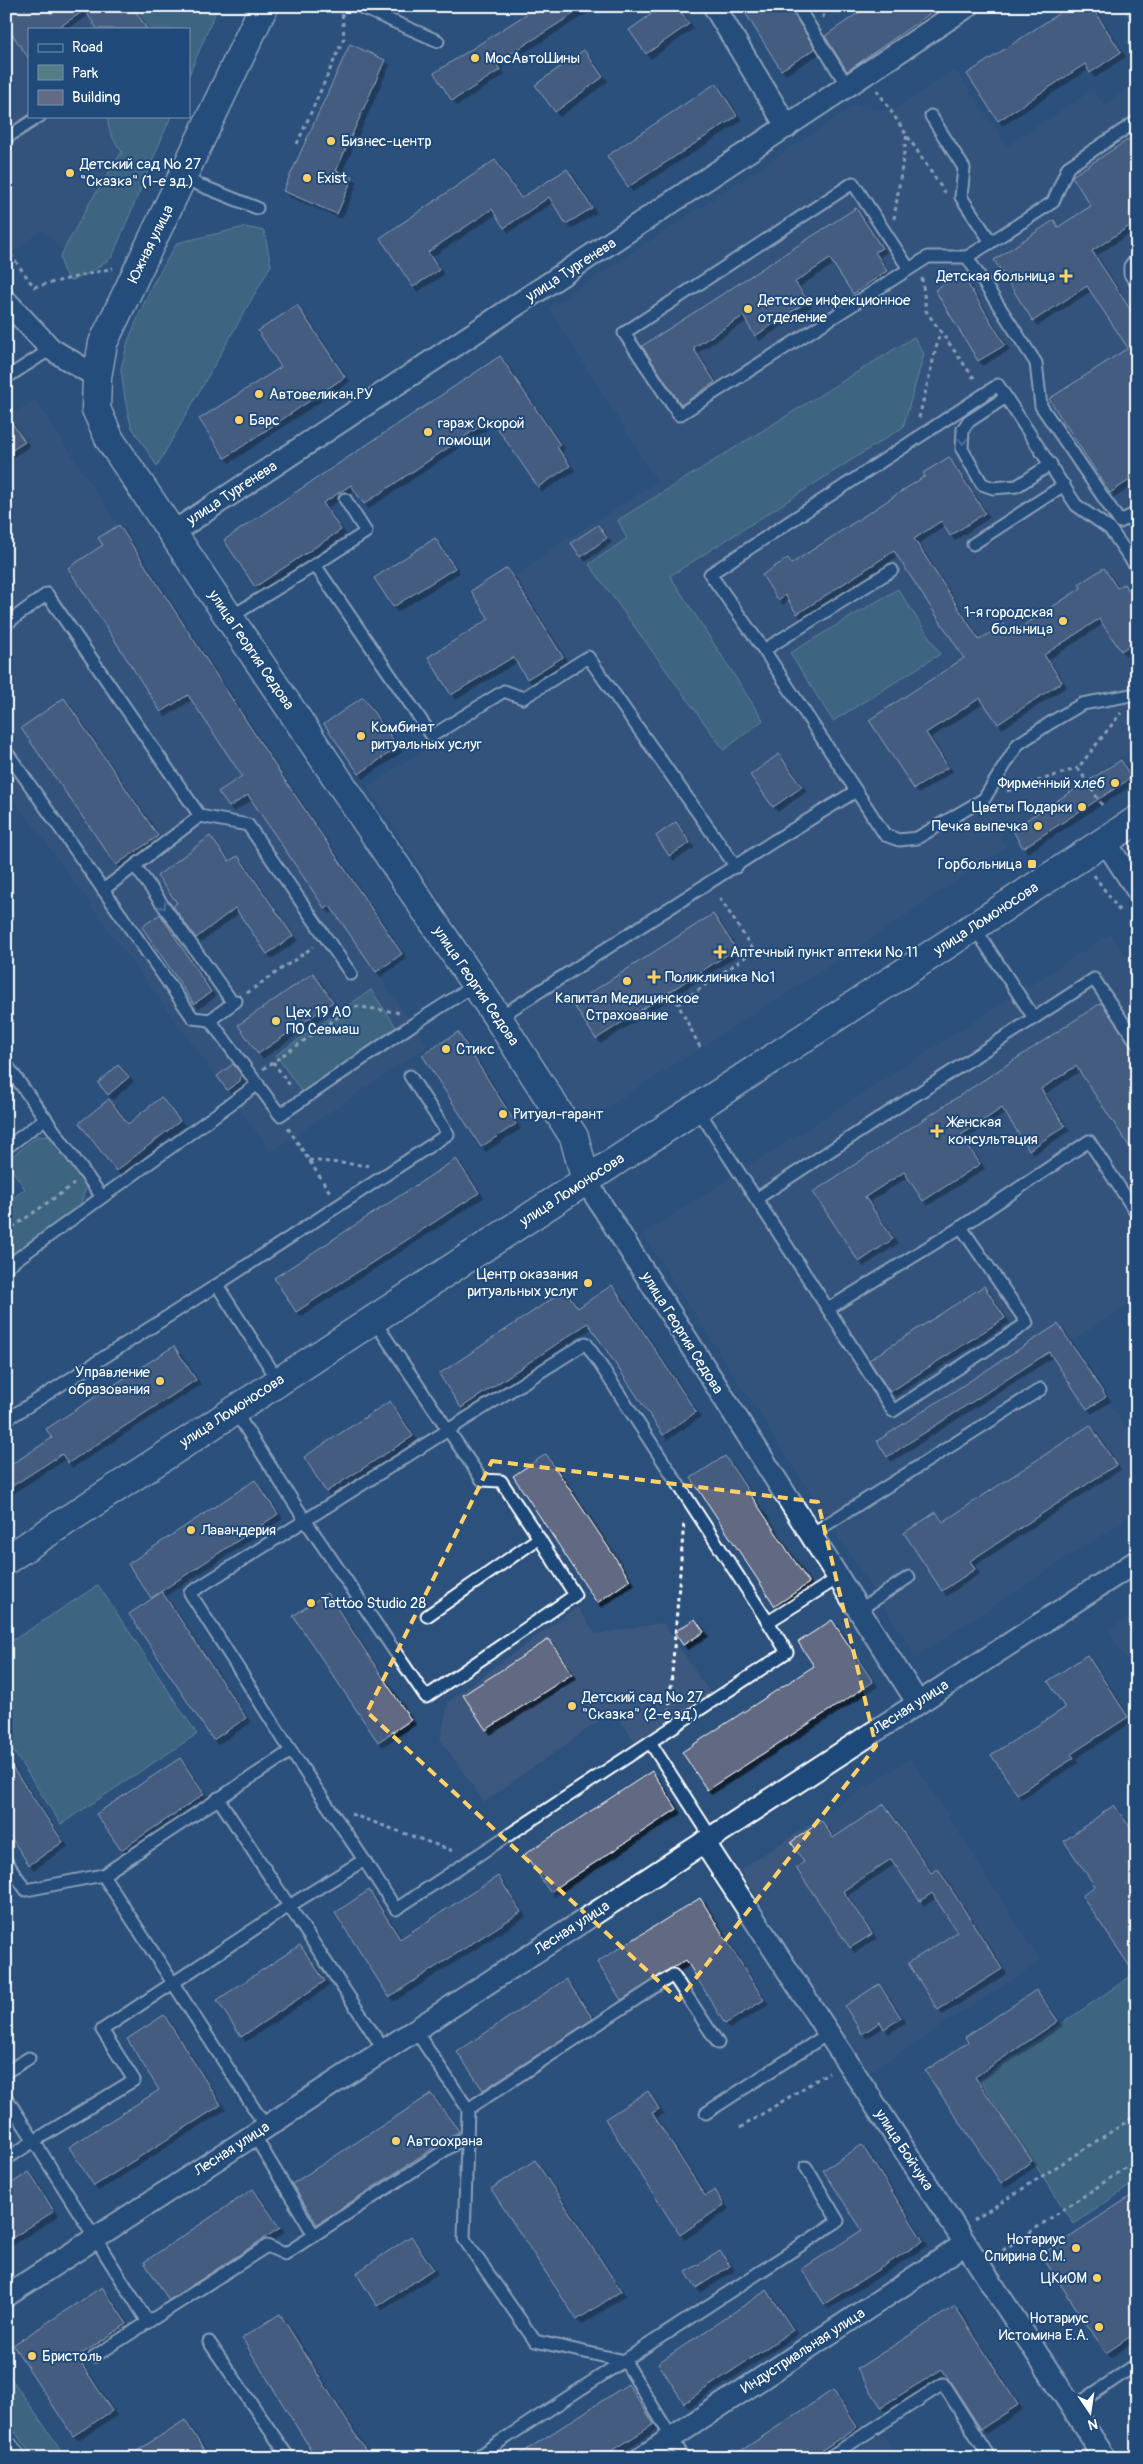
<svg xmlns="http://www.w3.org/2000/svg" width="1143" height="2464" viewBox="0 0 1143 2464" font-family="Pangolin,sans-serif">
<defs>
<filter id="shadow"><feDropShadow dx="4.5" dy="4.5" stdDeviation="0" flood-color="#0009"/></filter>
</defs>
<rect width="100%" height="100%" fill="#2c517c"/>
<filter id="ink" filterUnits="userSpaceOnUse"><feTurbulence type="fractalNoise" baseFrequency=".02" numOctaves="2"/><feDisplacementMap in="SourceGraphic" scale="10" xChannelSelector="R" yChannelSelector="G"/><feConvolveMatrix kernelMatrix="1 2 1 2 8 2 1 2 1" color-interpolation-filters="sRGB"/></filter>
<g filter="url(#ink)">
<!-- built -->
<g fill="#3c597e">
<polygon points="6,6 207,6 189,29 29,29 29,116 158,116 77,263 42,230 13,251 6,241"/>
<polygon points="955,70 1007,146 1093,90 1103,105 1137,83 1137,747 999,836 1006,847 854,950 585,1121 367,787 567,658 515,576 558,545 658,482 549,308 854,106 892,111"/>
<polygon points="35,400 402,954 376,972 427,1046 271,1152 6,788 6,418"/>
<polygon points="1111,934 1137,974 1137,1298 1070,1342 1137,1447 1137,1512 916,1656 643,1234"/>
<polygon points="577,1607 596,1634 663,1623 712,1696 638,1746 613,1711 484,1802 440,1739 449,1701"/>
<polygon points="1137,1612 1137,1676 1108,1631"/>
<polygon points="911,1758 1040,1961 869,2073 740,1870"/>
<polygon points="883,2434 899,2458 848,2458"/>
</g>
<!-- green -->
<g fill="#527d85" stroke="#a8bec2">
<polygon points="132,6 218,6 189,75 189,29 147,29"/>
<polygon points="1122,6 1137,6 1137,28"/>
<path d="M108,116H171L112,257L90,273L70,281L63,270L60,257L89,204L122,152C114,140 107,131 108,116Z"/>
<polygon points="245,227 264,231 271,265 157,466 131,426 125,399 121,369 128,341 151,287 177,243"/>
<polygon points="914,337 924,354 903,427 670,576 763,720 724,750 589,564 627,539 618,520"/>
<polygon points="898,589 940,654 833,721 790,653"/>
<polygon points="371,990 396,1027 302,1092 276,1055"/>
<polygon points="38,1136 55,1137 81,1174 86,1188 79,1208 6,1260 6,1203 25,1189 6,1161"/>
<polygon points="98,1585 197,1734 61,1824 6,1740 6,1645"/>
<polygon points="1137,1972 1137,2181 1074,2224 980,2080"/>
<polygon points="6,2371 61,2450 50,2458 33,2458 6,2419"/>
</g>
<!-- building -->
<g fill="#626b83" stroke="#fff" filter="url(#shadow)">
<polygon points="6,6 46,6 51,14 63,6 132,6 147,29 97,29 85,10 59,27 60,29 29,29 29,59 6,25"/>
<polygon points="539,6 586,6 496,63 500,70 452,101 434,73"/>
<polygon points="663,6 677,6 689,24 646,54 629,30"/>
<polygon points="741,6 789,6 815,49 781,70"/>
<polygon points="868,6 941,6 847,71 825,36"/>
<polygon points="1070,6 1091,6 1121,52 1090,73 1085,64 998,121 967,74"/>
<polygon points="350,44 385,60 336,171 353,177 337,214 283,191"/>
<polygon points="584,50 603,77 555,112 535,85"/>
<polygon points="716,83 737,116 628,187 607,156"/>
<polygon points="1137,134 1137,221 1092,251 1137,320 1137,475 1110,493 1049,399 1128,348 1087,286 1033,321 994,260 1054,220 1058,227 1091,206 1072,176"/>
<polygon points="495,160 521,198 567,169 592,208 566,224 549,197 504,228 492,209 428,252 439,270 413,287 380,238"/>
<polygon points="856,208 882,248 875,252 887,271 853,294 830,259 795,282 808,301 755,336 743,316 693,348 715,382 681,405 642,346"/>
<polygon points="961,273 1005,345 978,361 935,290"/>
<polygon points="297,305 345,377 225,458 199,419 281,367 258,331"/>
<polygon points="500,356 560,445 557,447 570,466 538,487 491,419 364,504 351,485 323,503 341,530 255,587 224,540"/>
<polygon points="6,414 25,442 6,454"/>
<polygon points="949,457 985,513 950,536 941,521 914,539 979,640 1004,624 1011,634 1081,588 1079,584 1104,568 1117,588 1124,584 1137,603 1137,641 1121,651 1099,619 1044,655 1062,682 998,724 980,698 926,733 948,767 914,789 869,720 964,658 894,551 797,614 785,595 778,600 762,575 788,558 791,564 925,476 923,473"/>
<polygon points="119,525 280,773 402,954 376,972 330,906 325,909 248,795 229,807 218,792 242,776 188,695 161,712 68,568 103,545 98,538"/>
<polygon points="598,525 607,538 581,557 571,543"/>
<polygon points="435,538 455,568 393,607 374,578"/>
<polygon points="507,568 563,657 527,679 513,657 451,695 428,657 489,619 471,591"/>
<polygon points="363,697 398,747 359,774 324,724"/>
<polygon points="64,698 158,836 116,865 21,728"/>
<polygon points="779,754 802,787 773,807 750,775"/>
<polygon points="1121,760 1131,778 1023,848 1012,829"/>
<polygon points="676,822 690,843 669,856 656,836"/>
<polygon points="210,836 229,861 238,856 293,936 267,954 235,908 196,938 173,906 177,903 157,876"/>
<polygon points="160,914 211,992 194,1004 142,927"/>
<polygon points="713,914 736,949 596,1039 573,1004"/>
<polygon points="313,973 333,1002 258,1054 238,1025"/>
<polygon points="1101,1003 1137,1053 1137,1158 1076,1066 1041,1089 1065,1126 1029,1150 1002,1108 961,1135 980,1164 923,1201 904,1172 865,1197 893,1239 859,1262 813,1192"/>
<polygon points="458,1032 516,1124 481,1147 422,1055"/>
<polygon points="233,1064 241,1074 240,1081 227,1090 217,1076"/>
<polygon points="118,1065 129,1077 108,1095 98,1083"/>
<polygon points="161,1097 180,1121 116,1171 79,1123 109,1099 128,1124"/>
<polygon points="456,1159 479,1193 296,1312 274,1278"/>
<polygon points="612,1285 696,1412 663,1435 588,1323 461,1408 439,1374 565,1290 578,1308"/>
<polygon points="984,1286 1005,1318 890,1392 869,1360"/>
<polygon points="1058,1324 1106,1397 1087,1409 1049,1352 887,1457 877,1441"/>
<polygon points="174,1346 196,1380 68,1463 62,1454 6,1490 6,1468 52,1438 46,1429"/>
<polygon points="390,1401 413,1436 326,1492 304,1457"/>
<polygon points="1090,1425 1116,1465 970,1561 975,1569 942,1591 904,1533 936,1512 943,1522"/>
<polygon points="546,1454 630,1580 597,1603 513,1476"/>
<polygon points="725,1456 809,1583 775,1606 691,1478"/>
<polygon points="255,1480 278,1514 151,1598 128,1564"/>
<polygon points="162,1592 246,1718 213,1740 129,1614"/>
<polygon points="327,1593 411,1720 378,1742 293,1616"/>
<polygon points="695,1619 704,1632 683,1645 674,1632"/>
<polygon points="832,1620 873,1682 707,1790 682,1752 814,1666 798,1642"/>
<polygon points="549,1639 572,1674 486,1730 463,1695"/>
<polygon points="1087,1655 1128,1717 1071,1754 1074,1758 1017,1794 991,1755 1065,1708 1048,1681"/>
<polygon points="6,1758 63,1842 29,1865 6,1830"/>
<polygon points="180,1758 204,1794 121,1850 96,1814"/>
<polygon points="652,1771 677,1809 550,1892 525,1854"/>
<polygon points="884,1804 931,1873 938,1869 1002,1969 938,2010 908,1963 957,1932 932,1893 920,1901 891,1859 843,1891 872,1934 850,1948 796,1868 804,1862 791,1842 822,1821 833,1838"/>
<polygon points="1114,1805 1137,1837 1137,1977 1082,1896 1095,1886 1064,1841"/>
<polygon points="498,1876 521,1912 389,1997 335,1913 369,1890 400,1939"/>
<polygon points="700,1898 764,2000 725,2024 686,1960 621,2000 597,1962"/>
<polygon points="300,1945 325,1981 241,2037 217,2000"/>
<polygon points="566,1979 593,2019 483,2090 457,2052"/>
<polygon points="879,1984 901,2018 884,2029 880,2022 862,2034 845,2006"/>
<polygon points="1036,1990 1058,2021 975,2077 1032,2161 1001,2183 925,2071 968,2042 965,2037"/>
<polygon points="164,2015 221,2105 94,2186 69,2147 159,2090 127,2039"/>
<polygon points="648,2091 659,2109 652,2113 705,2196 715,2190 724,2205 680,2235 605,2119"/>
<polygon points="431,2094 459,2131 317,2224 292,2184"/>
<polygon points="862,2145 923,2241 824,2304 802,2269 862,2230 823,2170"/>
<polygon points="535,2160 621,2291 577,2320 491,2189"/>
<polygon points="29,2172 54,2211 6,2242 6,2187"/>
<polygon points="253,2189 280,2228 169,2300 144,2262"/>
<polygon points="1137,2192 1137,2332 1106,2353 1041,2255"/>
<polygon points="411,2236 433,2269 377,2306 356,2273"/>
<polygon points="720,2251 730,2266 696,2288 686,2272"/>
<polygon points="102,2287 127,2324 77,2357 112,2411 73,2436 13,2345"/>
<polygon points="767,2290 793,2330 684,2403 658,2363"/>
<polygon points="955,2306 1018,2405 981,2429 942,2369 881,2407 857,2369"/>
<polygon points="280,2314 370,2458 316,2458 242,2338"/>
<polygon points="628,2384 654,2424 601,2458 514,2458"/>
<polygon points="833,2390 857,2427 810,2458 730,2458"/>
<polygon points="185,2420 209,2458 126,2458"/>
</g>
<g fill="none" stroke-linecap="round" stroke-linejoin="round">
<!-- lane casing -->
<g stroke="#fff" stroke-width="15">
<g id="lane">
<polyline points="358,6 438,41"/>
<polyline points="797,6 848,87"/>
<polyline points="931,116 964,168 961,197 991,242"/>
<polyline points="6,138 40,116"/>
<polyline points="182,178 257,208"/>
<polyline points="967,257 1036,363 1041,406 1120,522 1137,512"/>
<polyline points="1137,258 1130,266 1130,274 1137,284"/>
<polyline points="909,269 853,183 624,333 679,415 928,257 967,257 991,242 1053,202 1068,167 1137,121"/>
<polyline points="6,378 51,349"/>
<polyline points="1006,397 968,422 963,429 962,449 982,484 993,488 1017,486 1051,464"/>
<polyline points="973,544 1064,485"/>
<polyline points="315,565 366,532 345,499"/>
<polyline points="1137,568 1110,529 1076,505 998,385 710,574 764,650 885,835 899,840 917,838 984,799 1018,744 1050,723 1082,704 1137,694"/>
<polyline points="229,618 315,565 432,736 504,691 523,698 588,657 736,867"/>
<polyline points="6,624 47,594 200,816 248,825 351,974"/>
<polyline points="764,650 892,570"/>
<polyline points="6,751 193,1018 210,1020 280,1115 412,1025 475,985"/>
<polyline points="135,866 233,1003"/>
<polyline points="103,890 200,816"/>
<polyline points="974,927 1034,1018 1094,979 1137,1043"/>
<polyline points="498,1018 774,841 856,791"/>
<polyline points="210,1020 236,1001"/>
<polyline points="6,1064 102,1197"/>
<polyline points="697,1108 828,1309 961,1227 1089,1141 1137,1214"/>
<polyline points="6,1148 46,1118"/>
<polyline points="756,1199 1034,1018"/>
<polyline points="6,1267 258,1084"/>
<polyline points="217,1285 448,1134 410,1076"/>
<polyline points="828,1309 893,1411 1027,1323 961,1227"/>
<polyline points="373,1319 482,1480 501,1481 539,1538 427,1616"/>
<polyline points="1137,1385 1137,1388"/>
<polyline points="234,1410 305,1520 426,1697 575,1595 539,1538"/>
<polyline points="6,1420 217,1285 278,1380"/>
<polyline points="810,1535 1041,1389"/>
<polyline points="859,1610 909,1577"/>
<polyline points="650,1742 711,1837"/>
<polyline points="291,1751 364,1860"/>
<polyline points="218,1798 384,2050"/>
<polyline points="6,1861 26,1890 103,1875 291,1751 190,1593 586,1343 768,1622 838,1578"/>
<polyline points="415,2030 468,2109"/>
<polyline points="6,2072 29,2058"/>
<polyline points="6,2097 34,2141 134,2080 102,2030 173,1983 103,1875"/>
<polyline points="706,2113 829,2033"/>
<polyline points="266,2127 173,1983 289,1906 364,1860 396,1909 787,1652 768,1622"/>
<polyline points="254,2135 314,2235"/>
<polyline points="6,2159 34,2141 148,2322"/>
<polyline points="209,2342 289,2458"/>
<polyline points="95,2356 267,2246 285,2254 467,2136"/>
<polyline points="1072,2408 1137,2364"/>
<polyline points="475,2458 838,2221 806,2167"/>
<polyline points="684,2458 625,2361 535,2341 464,2239 468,2109 673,1975 718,2043"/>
<polyline points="828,2458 943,2384 990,2458"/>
</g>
</g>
<!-- street casing -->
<g stroke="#fff" stroke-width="25">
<g id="street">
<polyline points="714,6 787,127"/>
<polyline points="6,301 51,349 97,377"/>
<polyline points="172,533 968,6"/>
<polyline points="1105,841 1137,890"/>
<polyline points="586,1181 918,1703"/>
<polyline points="704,1842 1105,2458"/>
<polyline points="6,2296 1137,1561"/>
<polyline points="641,2458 965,2244"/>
</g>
</g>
<!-- secondary casing -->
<g stroke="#fff" stroke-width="31">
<g id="secondary">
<polyline points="264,6 103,343 97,377 96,409 110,440 498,1018 574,1137 586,1181"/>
<polyline points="6,1560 1137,820"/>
<polyline points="6,2451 11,2458"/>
</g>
</g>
<!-- path -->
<g stroke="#fff" stroke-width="3" stroke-dasharray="4 4" stroke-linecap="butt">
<polyline points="823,18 825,6"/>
<polyline points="877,90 945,193"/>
<polyline points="297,144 344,38 342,10"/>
<polyline points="894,219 907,133"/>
<polyline points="6,248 34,287 113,268"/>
<polyline points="922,278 926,311 976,381"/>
<polyline points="919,418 940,332"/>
<polyline points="1007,791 1078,768"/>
<polyline points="1102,805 1078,768 1121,713"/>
<polyline points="1094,875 1121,913"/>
<polyline points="247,993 313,947"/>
<polyline points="700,1047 678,1004 754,951 718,895"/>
<polyline points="273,1062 292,1088"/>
<polyline points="263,1069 354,1006 402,1013"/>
<polyline points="288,1128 331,1194"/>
<polyline points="309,1160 372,1166"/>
<polyline points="6,1232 74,1184"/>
<polyline points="669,1712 684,1521"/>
<polyline points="351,1814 456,1852"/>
<polyline points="740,2128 829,2072"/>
<polyline points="974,2220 1137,2115"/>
<polyline points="996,2255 1137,2160"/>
</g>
<!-- lane -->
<use href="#lane" stroke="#1f4a7a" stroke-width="11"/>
<!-- street -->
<use href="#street" stroke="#1f4a7a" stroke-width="21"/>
<!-- secondary -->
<use href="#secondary" stroke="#1f4a7a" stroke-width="28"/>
</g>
<!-- one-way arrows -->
<defs><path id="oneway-chevron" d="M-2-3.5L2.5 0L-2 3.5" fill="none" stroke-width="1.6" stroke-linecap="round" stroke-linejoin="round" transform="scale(1.25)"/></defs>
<g stroke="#7992af">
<use href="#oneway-chevron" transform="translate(963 441) rotate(90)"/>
<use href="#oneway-chevron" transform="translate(163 906) rotate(54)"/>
</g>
</g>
<!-- marked area -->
<path d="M0 0H1143V2464H0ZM492,1461L818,1502L876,1746L679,2000L367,1712Z" fill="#2c517c" fill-opacity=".55" fill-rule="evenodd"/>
<path fill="none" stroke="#ffd166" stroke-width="4" stroke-dasharray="10 6" stroke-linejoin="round" d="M492,1461L818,1502L876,1746L679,2000L367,1712Z"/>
<!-- markers -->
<g fill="#ffd166" stroke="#1f4a7a" stroke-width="2">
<circle cx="475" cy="58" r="5"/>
<circle cx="331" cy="141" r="5"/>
<circle cx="70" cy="173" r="5"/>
<circle cx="307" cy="178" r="5"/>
<path d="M1063.5 268.5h5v5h5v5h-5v5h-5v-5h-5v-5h5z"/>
<circle cx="748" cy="309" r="5"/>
<circle cx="259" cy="394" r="5"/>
<circle cx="239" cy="420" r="5"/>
<circle cx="428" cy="432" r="5"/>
<circle cx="1063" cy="621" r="5"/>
<circle cx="361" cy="736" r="5"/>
<circle cx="1115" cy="783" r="5"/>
<circle cx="1082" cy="807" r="5"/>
<circle cx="1038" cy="826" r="5"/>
<rect x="1027" y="859" width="10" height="10" rx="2.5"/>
<path d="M717.5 944.5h5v5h5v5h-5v5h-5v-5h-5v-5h5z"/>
<path d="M651.5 969.5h5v5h5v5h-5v5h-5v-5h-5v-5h5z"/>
<circle cx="627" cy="981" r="5"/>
<circle cx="276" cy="1021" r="5"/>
<circle cx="446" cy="1049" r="5"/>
<circle cx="503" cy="1114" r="5"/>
<path d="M934.5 1123.5h5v5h5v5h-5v5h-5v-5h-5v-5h5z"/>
<circle cx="588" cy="1283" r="5"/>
<circle cx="160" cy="1381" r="5"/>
<circle cx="191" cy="1530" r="5"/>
<circle cx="311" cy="1603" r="5"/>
<circle cx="572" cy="1706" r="5"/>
<circle cx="396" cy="2141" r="5"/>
<circle cx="1076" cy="2248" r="5"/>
<circle cx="1097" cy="2278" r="5"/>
<circle cx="1099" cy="2327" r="5"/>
<circle cx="32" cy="2356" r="5"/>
</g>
<g text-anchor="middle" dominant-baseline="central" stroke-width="4" stroke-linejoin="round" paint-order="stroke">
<!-- poi labels -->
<g font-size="15" fill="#fff" stroke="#1f4a7a" text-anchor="start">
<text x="485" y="58">МосАвтоШины</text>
<text x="341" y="141">Бизнес-центр</text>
<text x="80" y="164">Детский сад № 27<tspan x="80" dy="17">"Сказка" (1-е зд.)</tspan></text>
<text x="317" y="178">Exist</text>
<text x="1055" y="276" text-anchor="end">Детская больница</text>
<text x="758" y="300">Детское инфекционное<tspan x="758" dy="17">отделение</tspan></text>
<text x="269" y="394">Автовеликан.РУ</text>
<text x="249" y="420">Барс</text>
<text x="438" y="423">гараж Скорой<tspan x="438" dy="17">помощи</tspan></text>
<text x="1053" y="612" text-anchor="end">1-я городская<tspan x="1053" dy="17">больница</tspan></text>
<text x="371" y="727">Комбинат<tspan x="371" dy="17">ритуальных услуг</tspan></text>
<text x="1105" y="783" text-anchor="end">Фирменный хлеб</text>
<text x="1072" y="807" text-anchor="end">Цветы Подарки</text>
<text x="1028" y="826" text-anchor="end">Печка выпечка</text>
<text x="1022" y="864" text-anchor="end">Горбольница</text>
<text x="730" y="952">Аптечный пункт аптеки № 11</text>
<text x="665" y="977">Поликлиника №1</text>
<text x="627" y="998" text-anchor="middle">Капитал Медицинское<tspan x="627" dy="17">Страхование</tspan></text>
<text x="286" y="1012">Цех 19 АО<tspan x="286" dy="17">ПО Севмаш</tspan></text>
<text x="456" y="1049">Стикс</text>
<text x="513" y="1114">Ритуал-гарант</text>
<text x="948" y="1122">Женская<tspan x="948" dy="17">консультация</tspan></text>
<text x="578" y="1274" text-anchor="end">Центр оказания<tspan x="578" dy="17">ритуальных услуг</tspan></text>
<text x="150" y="1372" text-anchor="end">Управление<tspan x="150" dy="17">образования</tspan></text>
<text x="201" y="1530">Лавандерия</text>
<text x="321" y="1603">Tattoo Studio 28</text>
<text x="582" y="1697">Детский сад № 27<tspan x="582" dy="17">"Сказка" (2-е зд.)</tspan></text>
<text x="406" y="2141">Автоохрана</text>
<text x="1066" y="2239" text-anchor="end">Нотариус<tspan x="1066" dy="17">Спирина С.М.</tspan></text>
<text x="1087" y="2278" text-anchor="end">ЦКиОМ</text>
<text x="1089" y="2318" text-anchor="end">Нотариус<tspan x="1089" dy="17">Истомина Е.А.</tspan></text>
<text x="42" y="2356">Бристоль</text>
</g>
<!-- street labels -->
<g font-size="15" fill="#fff" stroke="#1f4a7a">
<text transform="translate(151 244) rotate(-64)">Южная улица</text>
<text transform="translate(571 270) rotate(-33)">улица Тургенева</text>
<text transform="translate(232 493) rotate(-33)">улица Тургенева</text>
<text transform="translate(251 650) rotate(56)">улица Георгия Седова</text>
<text transform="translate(986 919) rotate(-33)">улица Ломоносова</text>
<text transform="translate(476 986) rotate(56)">улица Георгия Седова</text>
<text transform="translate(572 1190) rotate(-33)">улица Ломоносова</text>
<text transform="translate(682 1333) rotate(58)">улица Георгия Седова</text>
<text transform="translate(232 1411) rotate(-33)">улица Ломоносова</text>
<text transform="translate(911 1707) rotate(-33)">Лесная улица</text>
<text transform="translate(572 1928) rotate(-33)">Лесная улица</text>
<text transform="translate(232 2149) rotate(-33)">Лесная улица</text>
<text transform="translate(904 2150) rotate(57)">улица Бойчука</text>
<text transform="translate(803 2351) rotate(-33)">Индустриальная улица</text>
</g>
</g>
<!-- margin -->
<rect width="1143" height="2464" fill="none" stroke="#1f4a7a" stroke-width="25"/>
<rect x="12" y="12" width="1118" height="2439" fill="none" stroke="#fff" stroke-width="2" filter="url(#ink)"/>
<!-- legend -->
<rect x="28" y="28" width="162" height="90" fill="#1f4a7a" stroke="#7992af"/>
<rect x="38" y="44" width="25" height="8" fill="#1f4a7a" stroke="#7992af"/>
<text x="72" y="52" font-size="15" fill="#ffffff">Road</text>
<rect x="38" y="65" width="25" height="15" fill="#527d85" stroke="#7992af"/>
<text x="72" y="78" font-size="15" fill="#ffffff">Park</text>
<rect x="38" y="90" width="25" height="15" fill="#626b83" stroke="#7992af"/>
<text x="72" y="102" font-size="15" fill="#ffffff">Building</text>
<!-- north arrow -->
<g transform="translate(1090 2412) rotate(167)" stroke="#1f4a7a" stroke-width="4" paint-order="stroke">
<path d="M0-4L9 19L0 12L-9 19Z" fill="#ffffff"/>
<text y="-8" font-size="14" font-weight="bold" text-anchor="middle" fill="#ffffff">N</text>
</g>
</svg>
